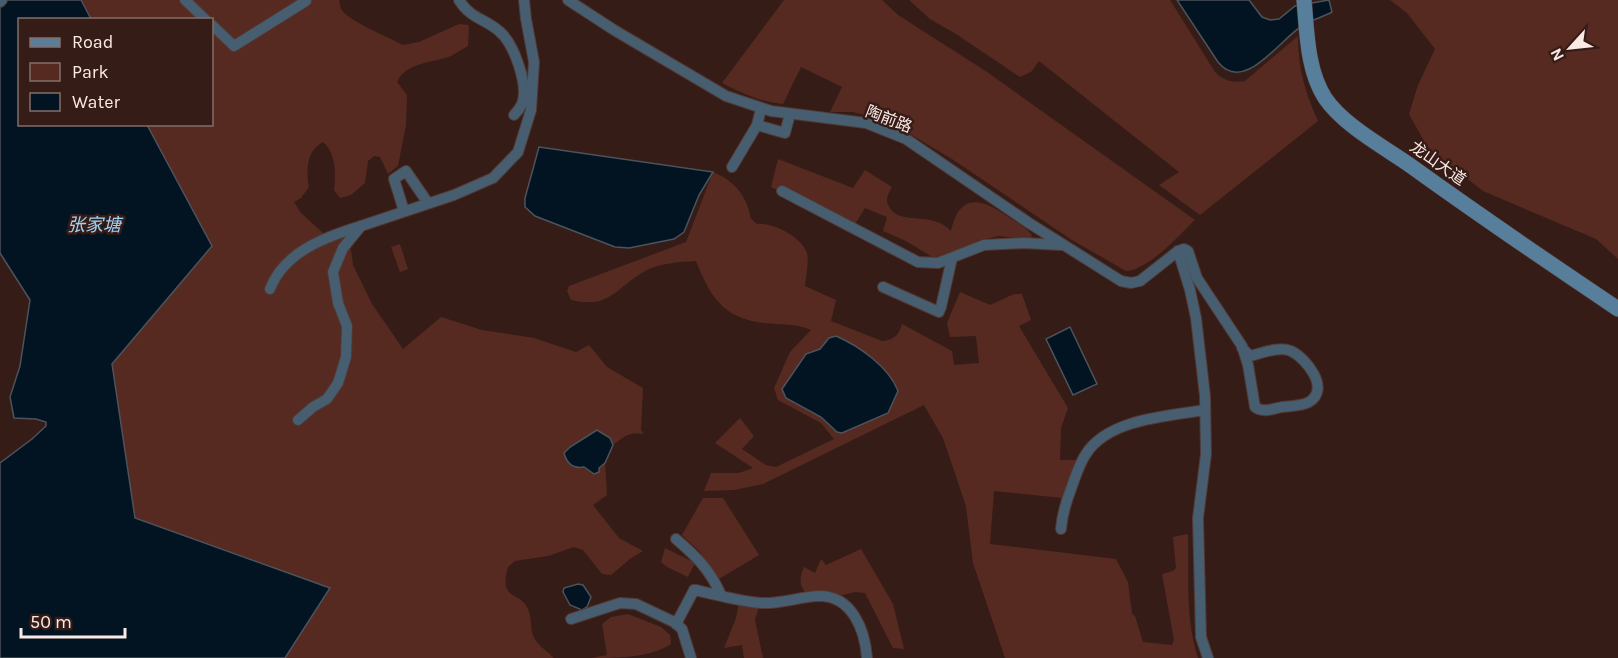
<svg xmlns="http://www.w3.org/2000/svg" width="1618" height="658" viewBox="0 0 1618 658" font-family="Karla,'Noto Sans SC',sans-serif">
<rect width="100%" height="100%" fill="#361c17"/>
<!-- green -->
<g fill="#562a21">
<path d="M81,0H339C340,3 340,6 341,9C348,21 390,38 403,45L419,42L459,24L469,25L468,46C462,49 457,53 451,56C433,63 406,62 397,82L407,95L406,125L398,166L388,174L380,157L374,156L368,161L365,183L351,195L340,198L334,190C336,174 336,153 323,142C306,150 306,172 309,187L301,198L294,202L301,213L324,234L349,235L353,265L372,304L403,349L441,317L482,330L534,338L576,352L589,345L607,367L643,388L641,430L644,434C630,431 623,437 613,445L610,438L597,430L571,446L564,453L576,468C583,467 591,472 598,468C601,467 602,464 605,463L607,495L593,505L619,538L643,551L630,559L611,575L602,574L583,550L574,547L548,556L515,561L508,567C498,602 521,591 528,609C532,618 530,629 534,638C538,645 548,652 554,658H285L329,588L135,518L112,364L212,245L147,125L212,124V20L91,19Z"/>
<path d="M784,0H882L898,15L987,72L1195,220C1179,235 1149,270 1126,271L1072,240L952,159L890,122L853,112H830L842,87L801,67L783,104C760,102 742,93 722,83Z"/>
<path d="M909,0H1170L1215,72C1224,81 1233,83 1245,81L1298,36C1298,67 1305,93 1318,121L1200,215L1159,185L1179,172L1039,61L1031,72L1020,77L956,34L930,19Z"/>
<polygon points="1390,0 1618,0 1618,259 1596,239 1483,191 1428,148 1409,114 1418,85 1435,49 1407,13"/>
<path d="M778,159L853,188L865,170L892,187C890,190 887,196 887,200C887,206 893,213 898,215C917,222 934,214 951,231C960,191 983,199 1010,218C1018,223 1026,227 1032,235L1030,239L998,236L978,241L946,257L934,258L906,241L883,231L887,217L865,208L854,226L771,187Z"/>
<path d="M713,172C735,181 747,196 751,219L757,224C773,222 802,237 807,253C809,262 806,277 805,286L836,300L831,321L882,341C894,340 899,335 902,324L952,351L954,365L979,363L976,336L950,337L947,323L960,292L990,305L1014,294H1022L1031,320L1019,326L1068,408L1061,428L1060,460H1078L1063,498L994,491L990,544L1116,559L1128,582L1132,614L1135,616L1143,642L1172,645L1174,640L1162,574L1173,571L1176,568L1173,537L1188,534C1189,576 1185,618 1198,658H1005L973,563L966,506L943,438L924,405L763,484L734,490L704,491L711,473H739L753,468L715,443L740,418L754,436L742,449L766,465L776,467L834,439L821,423L778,400L774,388L790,352L811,330C796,323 781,325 765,323C723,319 710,296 696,261C679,262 660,263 645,271C615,288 611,309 571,300L567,291L569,286L686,242Z"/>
<polygon points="400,244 408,269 400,272 391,247"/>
<polygon points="703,498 723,498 759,555 719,579 699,551 682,535"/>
<polygon points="665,548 695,563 688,577 667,567 661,562"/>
<path d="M861,549L893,604L904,649L893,648L865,593L855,592L839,596C827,590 819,589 806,593C798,584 800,577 804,567L815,573L821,559L826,565Z"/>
<polygon points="739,603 759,607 755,620 763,658 744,658 742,645 724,648 736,618"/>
<path d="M628,614L661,627L670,635L671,644C650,658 617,658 591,658L607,655L602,624L611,617Z"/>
</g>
<!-- water -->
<g fill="#021321" stroke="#4d535c" stroke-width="1.5">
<polygon points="0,0 81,0 91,19 20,20 20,124 147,125 212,246 112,364 135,518 330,588 285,658 0,658 0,463 32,439 46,426 46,422 36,419 14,418 10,397 20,366 30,300 0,253"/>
<path d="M1177,0H1249L1262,17L1270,20L1279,19L1295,6L1329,0L1332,12C1323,17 1311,20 1302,26C1280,39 1244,95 1218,62Z"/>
<polygon points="539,147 713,172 699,195 684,232 674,239 629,248 615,247 535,216 525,207 525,198"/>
<polygon points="1070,327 1097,384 1073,395 1046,339"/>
<path d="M836,336C859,346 889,367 898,391L888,413L842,433L837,432L821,417L786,398L782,389L806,354L820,349L829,338Z"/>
<path d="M597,430L610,438L613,445L605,463L599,468V472L594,474L584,467C573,469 567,464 564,453L570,447Z"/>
<polygon points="578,584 583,585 591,597 587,607 582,610 570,605 563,592 564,588"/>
</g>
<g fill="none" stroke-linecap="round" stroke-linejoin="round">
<!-- street casing -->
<g stroke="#523934" stroke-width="12">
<g id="street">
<polyline points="185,0 206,20"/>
<path d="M459,0C471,19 484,18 499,31C514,43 529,86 522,104C520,108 517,112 514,115"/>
<path d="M568,0L614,30L726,96L771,111L866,123L906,139L1029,223L1121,281L1131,283L1140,281L1178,251L1184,249L1188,251L1197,278L1242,346L1248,365L1255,407C1262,413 1273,409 1282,407C1290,406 1302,406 1309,402C1331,389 1306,358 1291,351C1279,346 1262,353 1250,356L1242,348"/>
<polyline points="0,2 2,0"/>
<polyline points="212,25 234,46 306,1"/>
<polyline points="757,125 785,133 790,114"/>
<polyline points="732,167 757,125 761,109"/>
<polyline points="782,191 918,262 938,263 984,245 1024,243 1061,245"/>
<polyline points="404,211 394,179 406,171 428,203"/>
<polyline points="1178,251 1190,290 1196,318 1205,396 1206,454 1198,518 1201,637 1208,658"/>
<polyline points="883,287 939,312 941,307 952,258"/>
<path d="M270,289C284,252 325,237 361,226"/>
<polyline points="298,420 313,407 327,399 338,383 346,357 347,326 338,303 333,272 343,248 361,226 454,195 493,178 518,152 531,110 534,62 526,19 524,0"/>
<path d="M1061,529C1062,515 1066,502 1071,489C1075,478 1079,464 1086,454C1108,419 1168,416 1205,410"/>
<path d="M676,539C697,557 710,570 721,595H718"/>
<path d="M694,590C716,594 739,602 762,603C780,604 799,597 818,596C852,595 865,630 867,658"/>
<polyline points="571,619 620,603 636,604 674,622 682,629 691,658"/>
<polyline points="676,624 694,590 700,591"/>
</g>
</g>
<!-- secondary casing -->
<g stroke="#523934" stroke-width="16">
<path id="secondary" d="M1304,0C1307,32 1307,70 1325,98C1343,125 1384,147 1411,166C1479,215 1548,262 1618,309"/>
</g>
<!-- street -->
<use href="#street" stroke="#465e70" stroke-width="10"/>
<!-- secondary -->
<use href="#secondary" stroke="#577e9b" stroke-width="15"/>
</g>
<g text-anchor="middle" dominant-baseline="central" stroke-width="5" stroke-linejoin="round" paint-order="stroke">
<!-- street labels -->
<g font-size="16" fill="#fbe9e5" stroke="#361c17">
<text transform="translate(889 119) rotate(21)">陶前路</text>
<text transform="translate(1438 163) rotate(35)">龙山大道</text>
</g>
<!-- water labels -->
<g font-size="18" font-style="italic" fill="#a0d1f7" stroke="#361c17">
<text x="94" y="225">张家塘</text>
</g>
</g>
<!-- legend -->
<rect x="18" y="18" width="195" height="108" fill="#361c17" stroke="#856e69" stroke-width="1.5"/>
<rect x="30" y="38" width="30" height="9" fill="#577e9b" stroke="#856e69" stroke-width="1.5"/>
<text x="72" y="48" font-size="18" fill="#fbe9e5">Road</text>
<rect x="30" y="63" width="30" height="18" fill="#562a21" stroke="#856e69" stroke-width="1.5"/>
<text x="72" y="78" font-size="18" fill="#fbe9e5">Park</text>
<rect x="30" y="93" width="30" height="18" fill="#021321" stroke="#856e69" stroke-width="1.5"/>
<text x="72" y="108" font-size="18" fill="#fbe9e5">Water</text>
<!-- north arrow -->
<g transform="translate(1570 48) rotate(243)" stroke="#361c17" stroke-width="4.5" paint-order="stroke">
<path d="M0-4.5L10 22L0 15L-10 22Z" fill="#fbe9e5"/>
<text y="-9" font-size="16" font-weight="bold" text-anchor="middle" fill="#fbe9e5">N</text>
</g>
<!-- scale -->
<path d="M21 628v9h104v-9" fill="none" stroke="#fbe9e5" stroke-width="3"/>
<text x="30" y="628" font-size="18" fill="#fbe9e5" stroke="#361c17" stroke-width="4.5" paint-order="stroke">50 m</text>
</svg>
